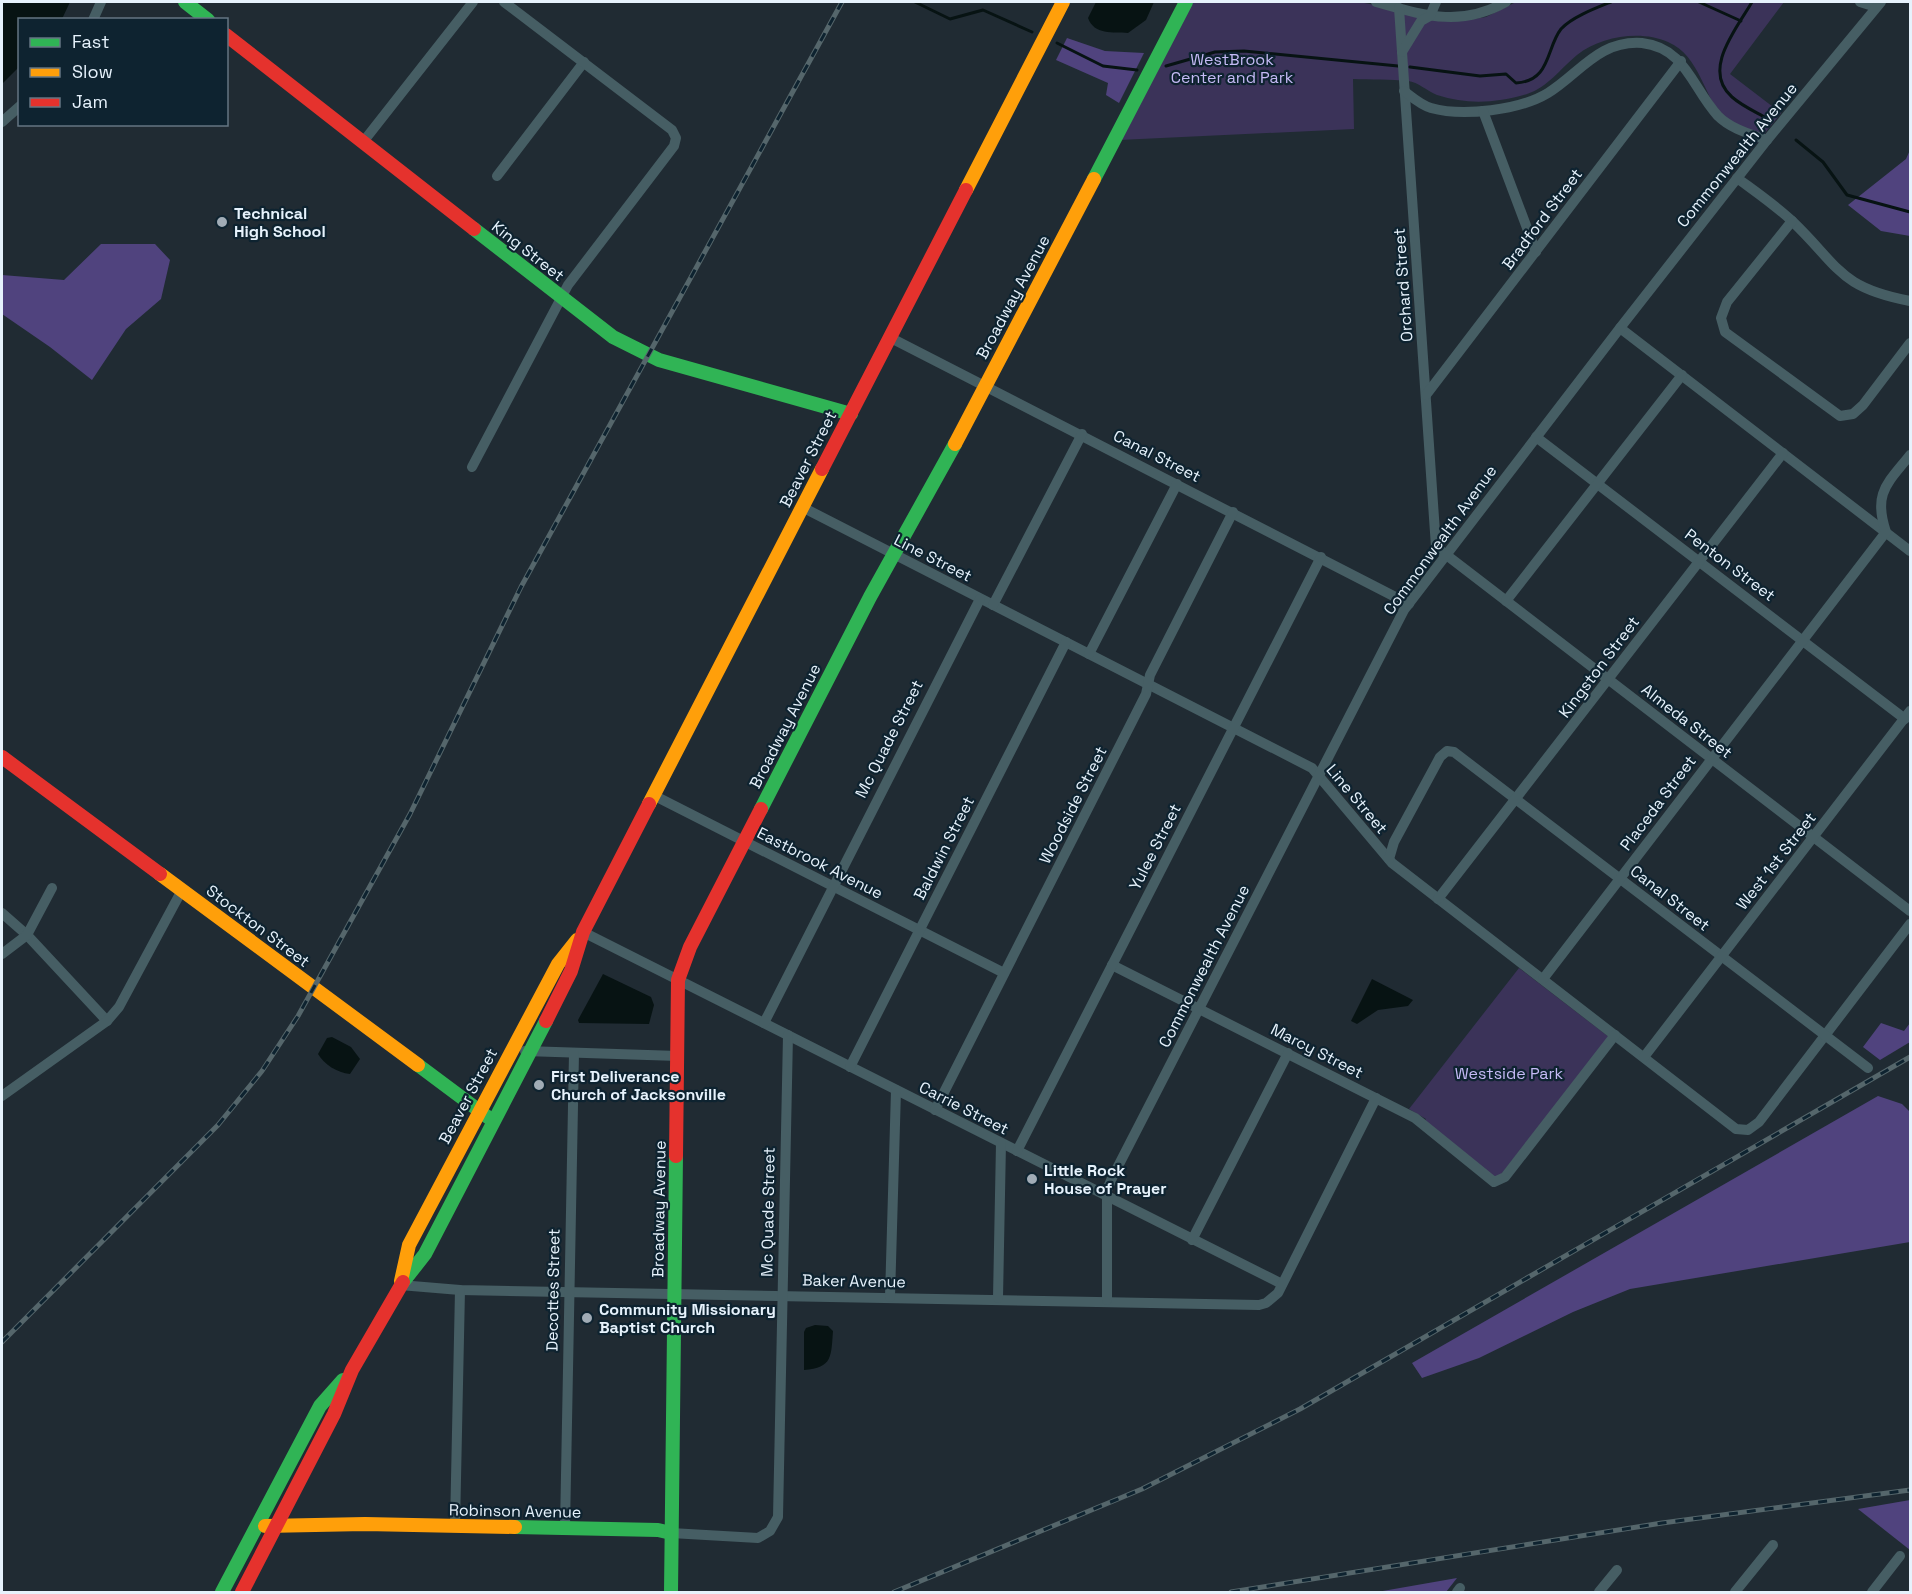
<svg xmlns="http://www.w3.org/2000/svg" width="1912" height="1594" viewBox="0 0 1912 1594" font-family="'Space Grotesk',sans-serif">
<rect width="100%" height="100%" fill="#202b33"/>
<!-- green -->
<g fill="#3b3359">
<path d="M1192,2H1359L1461,21L1486,17L1516,2H1784L1730,74L1781,113L1757,143C1747,136 1736,130 1727,122C1703,98 1701,56 1668,42C1641,30 1601,36 1577,55C1560,69 1548,87 1527,94C1496,103 1468,105 1437,95C1427,91 1418,82 1408,81C1391,79 1371,80 1353,79L1354,129L1119,140Z"/>
<polygon points="1519,968 1609,1037 1492,1186 1421,1127 1426,1119 1409,1109"/>
</g>
<!-- forest -->
<g fill="#50437e">
<polygon points="1067,38 1105,51 1144,53 1119,103 1106,95 1108,83 1056,60"/>
<polygon points="1910,150 1910,236 1881,231 1848,205 1906,159"/>
<polygon points="101,244 155,244 170,260 161,299 126,329 92,380 50,347 2,314 2,275 64,280"/>
<polygon points="1881,1023 1904,1031 1910,1023 1910,1042 1880,1060 1863,1047"/>
<polygon points="1878,1096 1902,1104 1910,1112 1910,1242 1630,1289 1573,1312 1479,1358 1422,1378 1412,1363"/>
<polygon points="1910,1500 1910,1550 1858,1509"/>
<polygon points="1457,1578 1446,1592 1377,1592"/>
</g>
<!-- water -->
<g fill="#071313">
<polygon points="2,2 70,2 62,19 20,20 19,67 2,84"/>
<path d="M1096,2H1154L1146,20L1128,33C1113,32 1094,35 1088,18Z"/>
<polygon points="603,974 651,997 654,1005 649,1024 579,1023 578,1020"/>
<polygon points="1372,979 1413,1000 1408,1006 1378,1010 1357,1024 1351,1021"/>
<path d="M332,1037L351,1047L360,1059L350,1074C337,1073 324,1064 318,1054L327,1038Z"/>
<path d="M815,1325L828,1326L833,1331C831,1356 833,1368 804,1370V1332L806,1328Z"/>
</g>
<g fill="none" stroke-linecap="round" stroke-linejoin="round">
<!-- stream -->
<g stroke="#071313" stroke-width="3">
<polyline points="915,2 950,19 983,10 1032,32"/>
<polyline points="1699,2 1741,21"/>
<path d="M1752,2C1737,28 1701,70 1732,97C1742,106 1756,112 1768,119"/>
<polyline points="1057,43 1103,66 1137,70"/>
<polyline points="1166,66 1215,52 1244,51 1398,66"/>
<path d="M1410,67L1480,76L1506,74L1516,83C1551,81 1546,48 1561,29C1572,17 1596,8 1611,2"/>
<polyline points="1796,140 1823,162 1847,195 1910,212"/>
</g>
<!-- street -->
<g stroke="#465e64" stroke-width="10">
<path d="M1376,2C1423,15 1460,28 1506,2"/>
<polyline points="1860,2 1876,7"/>
<polyline points="1399,8 1436,547 1910,911"/>
<polyline points="93,20 101,2"/>
<polyline points="1402,52 1421,21 1430,16 1436,2"/>
<path d="M1404,91C1413,98 1421,105 1431,108C1463,117 1520,110 1548,93C1580,73 1599,40 1642,43C1686,48 1692,88 1718,116C1731,129 1750,134 1767,140"/>
<polyline points="1483,111 1536,252"/>
<polyline points="2,122 20,106"/>
<polyline points="363,142 473,2"/>
<polyline points="497,176 584,62"/>
<path d="M1737,178C1756,192 1775,205 1792,221C1840,267 1838,287 1910,301"/>
<polyline points="1792,221 1727,302 1721,318 1725,332 1840,416 1853,414 1863,405 1910,343"/>
<polyline points="1620,328 1910,551"/>
<polyline points="889,337 1409,604"/>
<polyline points="1426,395 1681,61"/>
<polyline points="1536,437 1905,719"/>
<polyline points="472,467 568,285 674,146 676,138 672,130 504,2"/>
<polyline points="802,507 1312,768 1392,863 1736,1129 1748,1130 1759,1122 1910,924"/>
<polyline points="1506,601 1682,375"/>
<polyline points="993,605 1082,434"/>
<polyline points="1089,654 1177,484"/>
<polyline points="655,796 1004,973"/>
<polyline points="1389,859 1394,842 1440,757 1447,751 1454,752 1868,1068"/>
<polyline points="1438,899 1783,453"/>
<polyline points="2,913 27,935 107,1021"/>
<polyline points="583,932 1282,1284"/>
<polyline points="2,954 27,935 52,888"/>
<polyline points="1112,965 1415,1118 1494,1182 1505,1177 1615,1035"/>
<path d="M1543,979L1886,532C1873,493 1887,484 1910,455"/>
<polyline points="764,1023 980,599"/>
<polyline points="525,1051 678,1056"/>
<polyline points="1644,1057 1910,711"/>
<polyline points="850,1067 1066,642"/>
<polyline points="2,1096 107,1021 119,1007 182,890"/>
<polyline points="935,1110 1146,694 1150,675 1233,512"/>
<polyline points="1017,1151 1321,557"/>
<polyline points="1192,1240 1288,1053"/>
<polyline points="400,1285 460,1290 1259,1305 1266,1303 1278,1293 1376,1098"/>
<polyline points="890,1297 896,1090"/>
<polyline points="998,1298 1001,1143"/>
<polyline points="1107,1300 1107,1190 1112,1178 1404,610 1620,328 1767,140 1881,2"/>
<polyline points="455,1526 460,1290"/>
<polyline points="565,1528 574,1053"/>
<polyline points="671,1533 758,1538 770,1531 778,1517 788,1035"/>
<polyline points="1457,1592 1460,1588"/>
<polyline points="1599,1592 1617,1570"/>
<polyline points="1735,1592 1773,1545"/>
<polyline points="1872,1592 1900,1556"/>
</g>
<!-- fast -->
<g stroke="#30b455" stroke-width="14">
<polyline points="185,2 208,20"/>
<polyline points="1094,179 1186,2"/>
<polyline points="474,229 613,337 659,360 851,414"/>
<polyline points="761,809 870,597 955,444"/>
<polyline points="418,1065 489,1118"/>
<polyline points="403,1282 425,1254 546,1021"/>
<polyline points="515,1527 658,1530 671,1533"/>
<polyline points="222,1592 320,1406 343,1380"/>
<polyline points="671,1592 676,1156"/>
</g>
<!-- slow -->
<g stroke="#ff9f0a" stroke-width="14">
<polyline points="966,190 1063,2"/>
<polyline points="955,444 1094,179"/>
<polyline points="649,804 822,469"/>
<polyline points="160,874 418,1065"/>
<polyline points="401,1281 409,1245 558,964 577,940"/>
<polyline points="265,1526 365,1524 515,1527"/>
</g>
<!-- jam -->
<g stroke="#e5322d" stroke-width="14">
<polyline points="226,35 474,229"/>
<polyline points="822,469 966,190"/>
<polyline points="2,757 160,874"/>
<polyline points="546,1021 571,971 583,932 649,804"/>
<polyline points="676,1156 678,980 690,947 761,809"/>
<polyline points="242,1592 334,1414 352,1370 403,1282"/>
</g>
<!-- rail casing -->
<g stroke="#55666b" stroke-width="5">
<g id="rail">
<polyline points="2,1342 218,1125 262,1071 298,1016 410,814 521,587 842,2"/>
<polyline points="894,1592 1142,1489 1300,1409 1910,1057"/>
<polyline points="1231,1592 1662,1523 1910,1490"/>
</g>
</g>
<!-- rail -->
<use href="#rail" stroke="#0e2330" stroke-width="3" stroke-dasharray="9" stroke-linecap="butt"/>
</g>
<!-- markers -->
<g fill="#a1acb6" stroke="#0e2330" stroke-width="2">
<circle cx="222" cy="222" r="6"/>
<circle cx="539" cy="1085" r="6"/>
<circle cx="1032" cy="1179" r="6"/>
<circle cx="587" cy="1318" r="6"/>
</g>
<g text-anchor="middle" dominant-baseline="central" stroke-width="4.5" stroke-linejoin="round" paint-order="stroke">
<!-- park labels -->
<g font-size="16" fill="#c5baf5" stroke="#0e2330">
<text x="1232" y="59">WestBrook<tspan x="1232" dy="18">Center and Park</tspan></text>
<text x="1509" y="1073">Westside Park</text>
</g>
<!-- street labels -->
<g font-size="16" fill="#e6f2fc" stroke="#0e2330">
<text transform="translate(1737 155) rotate(-51)">Commonwealth Avenue</text>
<text transform="translate(1542 219) rotate(-53)">Bradford Street</text>
<text transform="translate(528 251) rotate(38)">King Street</text>
<text transform="translate(1403 285) rotate(-94)">Orchard Street</text>
<text transform="translate(1013 297) rotate(-62)">Broadway Avenue</text>
<text transform="translate(1157 456) rotate(27)">Canal Street</text>
<text transform="translate(808 459) rotate(-63)">Beaver Street</text>
<text transform="translate(1440 540) rotate(-54)">Commonwealth Avenue</text>
<text transform="translate(933 558) rotate(27)">Line Street</text>
<text transform="translate(1730 565) rotate(37)">Penton Street</text>
<text transform="translate(1599 667) rotate(-53)">Kingston Street</text>
<text transform="translate(1687 721) rotate(38)">Almeda Street</text>
<text transform="translate(785 726) rotate(-63)">Broadway Avenue</text>
<text transform="translate(889 739) rotate(-63)">Mc Quade Street</text>
<text transform="translate(1357 799) rotate(50)">Line Street</text>
<text transform="translate(1658 803) rotate(-53)">Placeda Street</text>
<text transform="translate(1073 805) rotate(-63)">Woodside Street</text>
<text transform="translate(1155 847) rotate(-63)">Yulee Street</text>
<text transform="translate(944 848) rotate(-63)">Baldwin Street</text>
<text transform="translate(1776 861) rotate(-52)">West 1st Street</text>
<text transform="translate(820 863) rotate(27)">Eastbrook Avenue</text>
<text transform="translate(1670 898) rotate(38)">Canal Street</text>
<text transform="translate(258 926) rotate(37)">Stockton Street</text>
<text transform="translate(1204 966) rotate(-63)">Commonwealth Avenue</text>
<text transform="translate(1317 1051) rotate(27)">Marcy Street</text>
<text transform="translate(468 1096) rotate(-62)">Beaver Street</text>
<text transform="translate(964 1108) rotate(27)">Carrie Street</text>
<text transform="translate(659 1209) rotate(-89)">Broadway Avenue</text>
<text transform="translate(768 1212) rotate(-89)">Mc Quade Street</text>
<text transform="translate(854 1281) rotate(1)">Baker Avenue</text>
<text transform="translate(553 1290) rotate(-89)">Decottes Street</text>
<text transform="translate(515 1511) rotate(1)">Robinson Avenue</text>
</g>
<!-- poi labels -->
<g font-size="16" font-weight="bold" fill="#e6f2fc" stroke="#0e2330" text-anchor="start">
<text x="234" y="213">Technical<tspan x="234" dy="18">High School</tspan></text>
<text x="551" y="1076">First Deliverance<tspan x="551" dy="18">Church of Jacksonville</tspan></text>
<text x="1044" y="1170">Little Rock<tspan x="1044" dy="18">House of Prayer</tspan></text>
<text x="599" y="1309">Community Missionary<tspan x="599" dy="18">Baptist Church</tspan></text>
</g>
</g>
<!-- border -->
<rect width="1912" height="1594" fill="none" stroke="#e6f2fc" stroke-width="6"/>
<!-- legend -->
<rect x="18" y="18" width="210" height="108" fill="#0e2330" stroke="#647682" stroke-width="1.5"/>
<rect x="30" y="38" width="30" height="9" fill="#30b455" stroke="#647682" stroke-width="1.5"/>
<text x="72" y="48" font-size="18" fill="#e6f2fc">Fast</text>
<rect x="30" y="68" width="30" height="9" fill="#ff9f0a" stroke="#647682" stroke-width="1.5"/>
<text x="72" y="78" font-size="18" fill="#e6f2fc">Slow</text>
<rect x="30" y="98" width="30" height="9" fill="#e5322d" stroke="#647682" stroke-width="1.5"/>
<text x="72" y="108" font-size="18" fill="#e6f2fc">Jam</text>
</svg>
